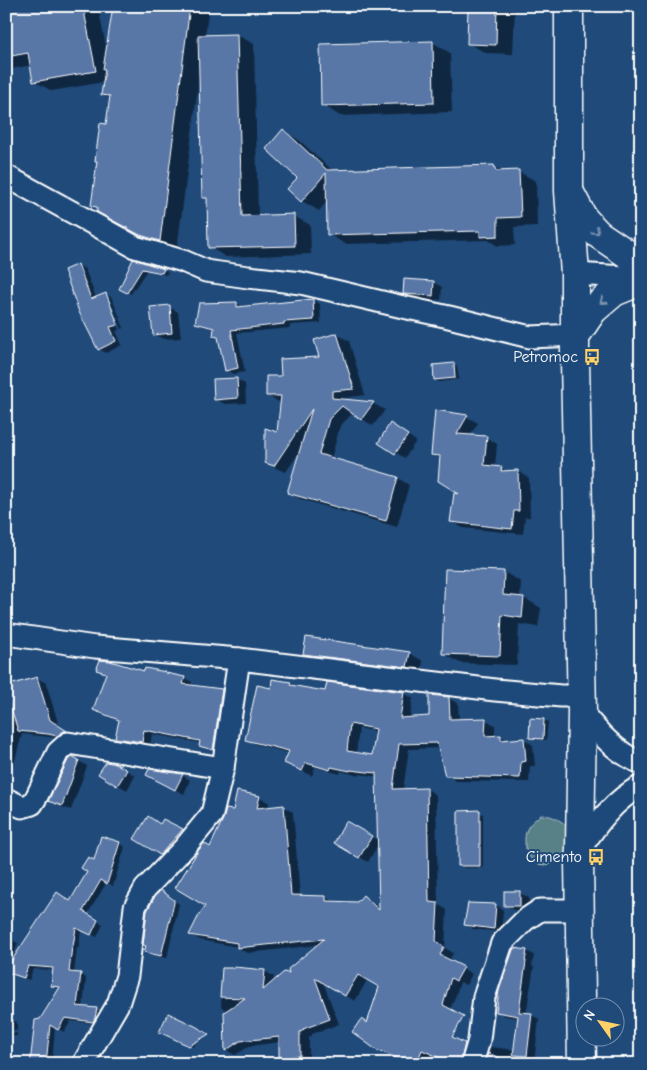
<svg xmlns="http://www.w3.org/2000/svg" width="647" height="1070" viewBox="0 0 647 1070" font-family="'Comic Neue',sans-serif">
<rect width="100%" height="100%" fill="#1f4a7a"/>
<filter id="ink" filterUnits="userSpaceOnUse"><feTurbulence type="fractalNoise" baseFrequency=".02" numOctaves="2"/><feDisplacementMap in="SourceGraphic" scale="10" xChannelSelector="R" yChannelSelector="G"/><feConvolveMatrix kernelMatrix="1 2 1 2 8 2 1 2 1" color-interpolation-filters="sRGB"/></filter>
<g filter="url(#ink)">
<!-- green -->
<path fill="#598087" stroke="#acc0c3" d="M541,815C552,815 558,819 566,825C566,834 568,845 565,853C563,859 559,861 553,863C531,872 520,847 527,829C530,823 536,819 541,815Z"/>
<!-- shadow -->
<g fill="#0007" fill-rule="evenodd">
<polygon points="6,6 98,6 107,52 120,6 209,6 205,36 237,35 254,44 258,216 294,216 310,225 311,254 226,257 209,247 209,201 204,198 199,79 177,250 159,245 99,211 99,209 92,205 107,126 111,99 103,95 104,82 52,91 34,81 32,65 6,70"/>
<polygon points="286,6 515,6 513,54 486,53 468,43 469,13 292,10"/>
<polygon points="432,42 450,53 452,112 340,116 323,105"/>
<polygon points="633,124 641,124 641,138 637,138 633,136"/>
<polygon points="284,131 300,141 333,171 493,166 504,172 519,172 536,181 537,226 514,227 515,245 498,246 488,240 345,244 328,234 328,200 319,211 302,201 299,177"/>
<polygon points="134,261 164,270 168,272 166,275 147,270 131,294 121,289"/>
<polygon points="78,265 85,269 96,298 106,294 112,298 124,328 122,329 109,298 107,298 119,330 116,331 122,345 106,353 99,349"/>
<polygon points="433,282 442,287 441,300 414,299 405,293"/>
<polygon points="313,300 320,304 321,323 290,325 290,328 237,333 245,372 233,374 226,370 220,339 214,336 215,329 203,326 196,322 236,303 243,307"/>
<polygon points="169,307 178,312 181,338 163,339 154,334"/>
<polygon points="337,334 349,341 365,395 344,398 344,401 374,404 385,410 373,426 353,413 340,426 331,459 398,478 409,485 397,527 300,499 289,492 300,451 286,472 278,469 266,462 278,434 282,402 279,402 267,395 282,377 321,358"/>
<polygon points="453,364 457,367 459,379 439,382 435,379"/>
<polygon points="236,379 245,384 246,403 225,404 216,399"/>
<polygon points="436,412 467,417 478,423 470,436 486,437 497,444 495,467 502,468 508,472 518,471 529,478 530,517 525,517 523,534 463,528 452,522 464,497 441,459 432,454"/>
<polygon points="400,430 416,441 405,458 379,443"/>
<polygon points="504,572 521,582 520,598 524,598 541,608 538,627 519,624 517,665 460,663 443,653"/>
<polygon points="409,653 423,661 421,674 318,661 305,654"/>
<polygon points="6,654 11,657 11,685 6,685"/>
<polygon points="98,669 170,675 184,678 192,682 191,687 222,690 229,695 220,753 207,749 200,745 201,743 152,734 150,746 124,742 117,737 120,721 101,714 94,710 107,674"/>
<polygon points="37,678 46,683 59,726 73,736 58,738 22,734 14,764 10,763 6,772 6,711 14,712"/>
<path d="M290,683L297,688L326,693H403L413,698L410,718L431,717L449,698L458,704L459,720H486L495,725V737L501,736L508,741L524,739L533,745L535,766H530L529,782L456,781L446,775L440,748L409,749L403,790L427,789L436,795L438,904L447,910L445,948L453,953L449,961L472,974L466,985L460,982L456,995L427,1064H410L384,1053L368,1024L381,986L368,979L355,1001L323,982L339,1024L312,1034V1036L309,1037V1061L290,1062L281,1056L280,1042L250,1046L235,1055L226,1050V1012L228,1011L221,1007L223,969L237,968L265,971L274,977L273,983L290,974L318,945L247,953L238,948V947L200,940L191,935L206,905L210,848L234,811L260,797L269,803L268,808L283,807L293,812L300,896L326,897L335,903H357L363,897L373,902L380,909L379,843L368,862L335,842L347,823L379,841L378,777L360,774L359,776L341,771L340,774L315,767L312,776L295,767L289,753L255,744L246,739L272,689ZM359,728L377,732L373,756L356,754Z"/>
<polygon points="544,720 548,722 546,740 534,739 530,737"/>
<polygon points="74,758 87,766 71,810 59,806 50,801"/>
<polygon points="127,770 135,776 127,790 100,774"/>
<polygon points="182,775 190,780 184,794 157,780"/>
<polygon points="479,812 483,814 483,868 464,868 460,866"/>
<polygon points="164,820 191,835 170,859 160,854 161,825"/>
<polygon points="102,838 120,843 125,847 113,886 107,882 87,915 103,924 97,937 81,929 79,948 77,948 74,974 80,974 86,978 83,1008 96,1009 102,1013 99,1024 71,1021 64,1032 55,1027 52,1064 31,1064 41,1021 60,989 52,986 54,970 33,969 29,980 8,972 6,978 6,938 18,943 12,961 71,902 94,862"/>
<polygon points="162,892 179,904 167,958 152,955 146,951"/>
<polygon points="505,892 520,893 529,898 529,911 514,910 505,905"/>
<polygon points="496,905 503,910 501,932 473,929 466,924"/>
<polygon points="527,951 534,955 532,966 534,967 526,1014 531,1015 539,1019 534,1064 486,1064 491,1047 515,1050 519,1018 505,1016 497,1011"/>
<polygon points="6,1018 10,1018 17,1022 17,1036 6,1036 6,1034 17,1033 16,1030 6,1031"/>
<polygon points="205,1033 193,1047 165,1034"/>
<polygon points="465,1044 473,1049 468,1064 455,1064"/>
</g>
<!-- building -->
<g fill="#5877a7" stroke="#fff" fill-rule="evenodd">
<polygon points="6,6 83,6 96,71 33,82 28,53 6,57"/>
<polygon points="113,6 190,6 160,241 140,235 97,212 97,207 91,206 97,161 95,161 100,123 106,124 110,96 101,95 105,69 103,69"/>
<polygon points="468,6 497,6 496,45 467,44"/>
<polygon points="237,34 242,216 294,214 295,246 208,248 207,198 202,198 198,35"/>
<polygon points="433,41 434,103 321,106 320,44"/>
<polygon points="283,129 327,170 494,165 496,171 519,170 521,217 498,218 498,236 480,237 480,231 327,235 326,173 301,202 287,189 297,178 266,149"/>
<polygon points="133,259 164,269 162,273 142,269 127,293 119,289"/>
<polygon points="78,264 91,299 106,293 118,325 110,327 116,341 98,350 79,312 64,270"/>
<polygon points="404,279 434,281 433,296 403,294"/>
<polygon points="313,299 314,320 284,322 284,324 231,330 238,368 225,371 218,337 213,336 214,328 195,323 199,303 237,302 237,307"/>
<polygon points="170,305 172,333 153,335 150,307"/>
<polygon points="337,333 354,389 332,391 332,398 374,402 361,420 342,406 329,419 319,454 398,477 386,521 287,493 312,409 274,466 265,463 265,428 277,432 281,396 266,396 266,376 281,376 280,359 319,357 314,340"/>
<polygon points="454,363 455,378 434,380 433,365"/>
<polygon points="237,378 238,398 214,400 213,379"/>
<polygon points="435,410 468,415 457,434 487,436 484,465 502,467 501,471 518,470 519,511 514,511 512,529 450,522 454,493 459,494 438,481 440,456 431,455"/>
<polygon points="390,423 408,435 395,454 378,443"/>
<polygon points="445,569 504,571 503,595 524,597 522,618 502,615 500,656 442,654"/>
<polygon points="306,637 410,652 407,667 303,654"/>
<polygon points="100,660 110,661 144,671 145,668 166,672 166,673 185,677 183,684 222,689 213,750 199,746 200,741 144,730 142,742 115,738 119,720 93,710 106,673 96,670"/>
<polygon points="37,677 50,720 67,731 64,731 57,736 48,734 18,731 6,692 6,686"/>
<path d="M272,679L291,682L290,685L325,691L327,682L404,692L400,718L429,716V695L449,697L450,719L486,718L485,736L501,735V740L524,738L526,761L521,762L520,778L445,776L437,743L399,744L393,789L427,788L429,902L438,903L436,941L444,947L440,955L464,967L456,981L451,978L443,1005L464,1016L452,1037L465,1043L460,1064H455L422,1050L416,1064H411L380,1051L379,1052L352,1032L361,1019L367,1023L379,987L358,975L345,996L315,978L330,1019L303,1029L304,1030L300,1032V1056L279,1057V1037L240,1041L225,1051L224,1012L245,998L220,997L222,968H235V967L265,970L263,990L284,972L289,973L288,969L324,939L237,948V943L189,935L199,915L205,906L175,888L198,851L204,843L210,847L224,817L226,809L233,810L237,791L260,796L257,808L284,805L291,895L326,896V901L357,902L363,895L379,910L376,773L350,770V771L331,767L330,770L306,763L302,771L284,763L289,751L245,740L257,685L271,688ZM350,724L376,729L372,755L347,751Z"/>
<polygon points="530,718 544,719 543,739 529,738"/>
<polygon points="72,756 79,760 62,806 48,801 68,760"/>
<polygon points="106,762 117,764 127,770 117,786 98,774"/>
<polygon points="149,769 182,774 183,774 175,790 146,775"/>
<polygon points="480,810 480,866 458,866 458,811"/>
<polygon points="148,816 160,824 163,819 183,829 160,855 134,839"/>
<polygon points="346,821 372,836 359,858 334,843"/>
<polygon points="101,836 120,842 107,884 101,880 83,911 98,920 91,935 76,928 73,946 72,946 69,972 81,973 77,1006 97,1008 95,1018 93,1022 65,1018 58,1030 50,1025 46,1064 30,1064 35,1020 40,1019 60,987 51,986 53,968 28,966 24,978 6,972 6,969 57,892 70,901 87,872 81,868 88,857 94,860"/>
<polygon points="161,890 174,900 174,903 161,956 144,952 146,946 143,945 147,911 155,896"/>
<rect x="504" y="891" width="16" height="15"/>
<polygon points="468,903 496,904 494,929 464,925"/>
<polygon points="515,948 527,950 525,961 526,961 519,1012 532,1013 527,1056 513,1055 518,1016 496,1012 499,990 513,950"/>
<polygon points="168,1013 195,1026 209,1034 189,1046 159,1032"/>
<polygon points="488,1053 514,1064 485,1064"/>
</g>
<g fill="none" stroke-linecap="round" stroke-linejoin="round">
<!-- minor casing -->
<g stroke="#fff" stroke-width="25">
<g id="minor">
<polyline points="6,176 103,229 135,247 183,261 206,271 248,277 301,283 403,307 449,317 530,337 576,335"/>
<polyline points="575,274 641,278"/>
<polyline points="6,634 95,647 239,659 495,690 561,696 581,696"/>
<path d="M582,712C598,732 616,753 641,763"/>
<polyline points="6,799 22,807 32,804 37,796 58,752 68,743 223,768"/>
<path d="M580,849C597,824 614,800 641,786"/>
<polyline points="83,1064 118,1004 127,976 135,907 145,889 185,847 212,814 223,768 239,659"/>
<polyline points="472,1064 479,1040 484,997 502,943 525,920 540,910 579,910"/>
</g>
</g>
<!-- major casing -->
<g stroke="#fff" stroke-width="31">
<g id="major">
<polyline points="569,6 569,191 575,274 575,360 582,712 580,849 579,861 582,1064"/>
<polyline points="571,195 583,218 598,234 641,263"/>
<polyline points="576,335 593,310 614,292 641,281"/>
</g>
</g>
<!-- minor -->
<use href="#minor" stroke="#1f4a7a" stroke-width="21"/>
<!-- major -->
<use href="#major" stroke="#1f4a7a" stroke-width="28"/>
</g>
<!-- one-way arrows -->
<defs><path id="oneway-chevron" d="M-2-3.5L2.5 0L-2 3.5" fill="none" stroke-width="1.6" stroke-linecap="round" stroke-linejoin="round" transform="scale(1.25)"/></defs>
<g stroke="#7992af">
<use href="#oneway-chevron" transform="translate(596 231) rotate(43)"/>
<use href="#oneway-chevron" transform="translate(603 301) rotate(141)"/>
</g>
</g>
<!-- icons -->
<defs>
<g id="bus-bare" transform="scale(1.35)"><path d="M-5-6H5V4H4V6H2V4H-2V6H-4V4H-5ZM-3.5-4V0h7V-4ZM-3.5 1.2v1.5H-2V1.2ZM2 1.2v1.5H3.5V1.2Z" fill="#ffd166" stroke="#1f4a7a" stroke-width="2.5" paint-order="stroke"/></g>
</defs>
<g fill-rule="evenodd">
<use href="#bus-bare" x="592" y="357"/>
<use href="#bus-bare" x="596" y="857"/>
</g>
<g text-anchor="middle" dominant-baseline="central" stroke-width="4" stroke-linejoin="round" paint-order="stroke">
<!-- poi labels -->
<g font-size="16" fill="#fff" stroke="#1f4a7a" text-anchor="end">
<text x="578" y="357">Petromoc</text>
<text x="582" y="857">Cimento</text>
</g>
</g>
<!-- margin -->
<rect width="647" height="1070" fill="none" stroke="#1f4a7a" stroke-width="25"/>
<rect x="12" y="12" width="622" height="1045" fill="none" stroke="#fff" stroke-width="2" filter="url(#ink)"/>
<!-- north arrow -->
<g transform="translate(600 1022) rotate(303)"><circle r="24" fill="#1f4a7a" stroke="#7992af"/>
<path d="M0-4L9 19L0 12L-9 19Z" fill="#ffd166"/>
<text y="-8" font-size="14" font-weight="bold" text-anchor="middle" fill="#ffffff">N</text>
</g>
</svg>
